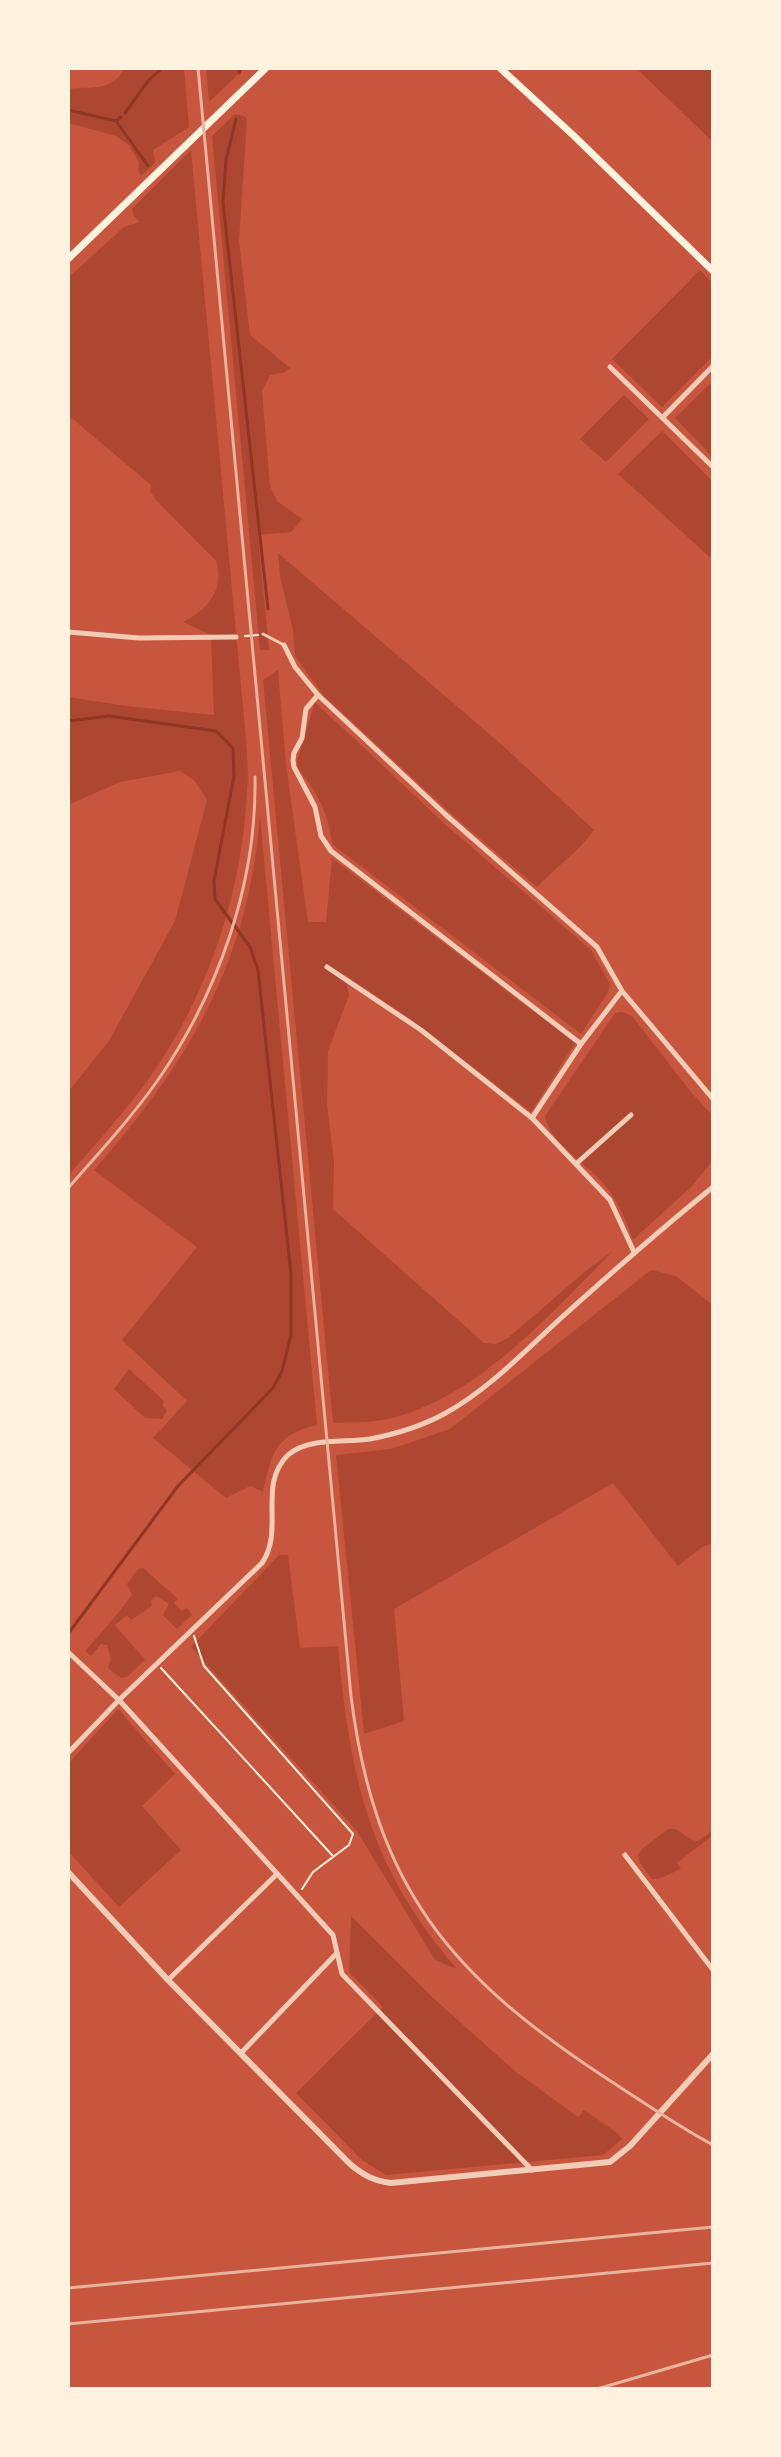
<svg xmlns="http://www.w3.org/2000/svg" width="781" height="2457" viewBox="0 0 781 2457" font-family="'Open Sans',sans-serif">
<rect width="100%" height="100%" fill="#c8553d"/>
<!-- green -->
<g fill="#ae4732">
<path d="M125,68H184L189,127L153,150L155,163L141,176L138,170L139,162L129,145L116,136L68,123V89C94,86 111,92 125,68Z"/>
<polygon points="206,68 245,68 209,102"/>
<polygon points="636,68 713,68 713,142"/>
<polygon points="235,114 244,116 247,119 239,241 250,335 290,368 283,373 270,375 262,391 270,486 277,501 302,519 291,532 258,535 269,650 260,650 212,136"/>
<path d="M191,150L244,718C246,742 249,767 247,791C242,893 209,993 150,1077C125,1112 96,1143 68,1176V1092L109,1041L175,921L207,800L194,780L180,771L120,782L68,805V697L126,706L214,715L211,635L183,622C208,610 225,589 216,561L156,500L150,491L151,485L68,415V278L124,227L140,222L134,216L132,209Z"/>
<polygon points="700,270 713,284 713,356 662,407 612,359"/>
<polygon points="713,381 713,457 675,418"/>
<polygon points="624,395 649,419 606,462 580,439"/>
<polygon points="662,431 713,482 713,560 618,474"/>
<path d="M278,553L501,744L594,830C578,852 556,867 537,887L458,820L324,696L295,656L293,630L280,577Z"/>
<path d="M278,670L286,765L308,922H326L332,858L575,1043L531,1112L410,1019L345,975L349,995L328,1051L327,1104L334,1162L333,1209L484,1343L496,1344L508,1338L588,1269L613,1251C549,1315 470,1407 376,1421C362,1423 347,1422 333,1423L263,680Z"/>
<path d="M315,702L447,826L591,950L610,984L608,992L581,1034L332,844C329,812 317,793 298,768L297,761Z"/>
<path d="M260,816L317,1425C276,1434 271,1454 263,1492L250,1486L226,1498L153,1438L187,1401L122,1340L197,1247L94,1170C189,1062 248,963 260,816Z"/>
<path d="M622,1012L632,1016L690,1091L713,1116V1160L692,1186L633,1240C626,1219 617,1199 603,1183C584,1162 550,1143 545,1116L615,1013Z"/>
<polygon points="651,1270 676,1276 713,1305 713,1543 702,1547 678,1566 613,1483 394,1609 404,1721 364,1734 336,1455 391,1449 450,1429"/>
<polygon points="129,1369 164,1401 163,1406 167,1411 162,1419 145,1418 114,1389"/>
<path d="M279,1555H288L300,1648L338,1646C350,1777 368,1866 457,1969L435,1960L357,1831L191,1647Z"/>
<path d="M143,1568L178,1599L174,1603L182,1611L187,1608L192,1615L177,1629L163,1615L169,1604L156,1596L151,1600L152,1606L131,1620L127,1615L115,1625L145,1660L127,1677L121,1678L108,1668L111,1659L107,1645L101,1644L91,1656L85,1651C102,1632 117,1615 132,1595L127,1584L138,1569Z"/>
<polygon points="118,1709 175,1774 142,1806 181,1850 119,1907 68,1851 68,1764"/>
<path d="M668,1829C682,1827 685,1840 698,1841L713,1830V1835L677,1863L681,1869C672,1872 661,1880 652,1879L640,1863L638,1855L642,1849Z"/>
<polygon points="351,1916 432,1997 516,2072 578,2117 584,2110 617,2133 622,2139 603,2155 386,2175 362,2160 296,2093 383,2007 349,1972"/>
</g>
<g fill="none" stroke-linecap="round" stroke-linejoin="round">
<!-- stream -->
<g stroke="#8f3625" stroke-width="3">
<polyline points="239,73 240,68"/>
<polyline points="68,110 116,121 121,117"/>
<polyline points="125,113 148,81 162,68"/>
<polyline points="236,119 226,160 223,203 268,609"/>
<polyline points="116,121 148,166"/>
<polyline points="68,721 109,716 216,731 233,748 234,776 214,881 215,899 250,947 258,970 291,1274 291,1335 282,1371 273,1388 178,1486 68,1634"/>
</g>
<!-- path -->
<g stroke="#fff3e0" stroke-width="2">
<polyline points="245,636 258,635"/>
<polyline points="194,1636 204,1666 353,1834 349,1845 313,1872 302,1889"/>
<polyline points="161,1668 332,1855"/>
</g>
<!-- service -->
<polyline stroke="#f1ccb7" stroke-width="3" points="263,634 284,645"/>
<!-- minor -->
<g stroke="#f1ccb7" stroke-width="5">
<polyline points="610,367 713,467"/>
<polyline points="663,417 713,366"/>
<polyline points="68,632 139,638 236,637"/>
<polyline points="284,645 295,667 318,695 446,815 597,947 622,991 713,1099"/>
<polyline points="318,695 306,709 302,738 294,753 293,760 294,767 315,807 321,836 331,851 581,1044"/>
<polyline points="327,967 421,1030 532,1118 610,1200 634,1252"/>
<polyline points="532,1118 581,1044 621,992"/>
<polyline points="577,1163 631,1115"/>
<polyline points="68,1652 119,1700 333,1935 342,1974 532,2170"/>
<path d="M68,1753L119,1700L262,1563C285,1530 257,1485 288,1455C308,1437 345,1443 370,1439C396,1434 422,1426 444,1414C488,1390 525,1351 561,1318C611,1273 661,1229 713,1187"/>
<polyline points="625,1855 713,1970"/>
<polyline points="168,1980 276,1875"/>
<polyline points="241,2053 337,1953"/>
</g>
<!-- tertiary -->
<path stroke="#f1ccb7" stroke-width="6" d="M68,1872L168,1980L350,2164C363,2175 374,2181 391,2183L610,2162L630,2146L713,2054"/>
<!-- secondary -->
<g stroke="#fff3e0" stroke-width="7">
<polyline points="500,68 573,135 713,271"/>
<polyline points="68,259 266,68"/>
</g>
<!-- rail -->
<g stroke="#e9b49f" stroke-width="3">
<path d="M198,68L351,1696C375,1888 451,1977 609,2080C643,2102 677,2126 713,2145"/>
<path d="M68,1188C99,1153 131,1118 158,1080C218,993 257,884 255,777"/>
<polyline points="68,2288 713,2227"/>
<polyline points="68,2324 713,2263"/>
<polyline points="597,2389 713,2355"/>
</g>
</g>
<!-- border -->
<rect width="781" height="2457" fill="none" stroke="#fff3e0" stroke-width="140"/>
</svg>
